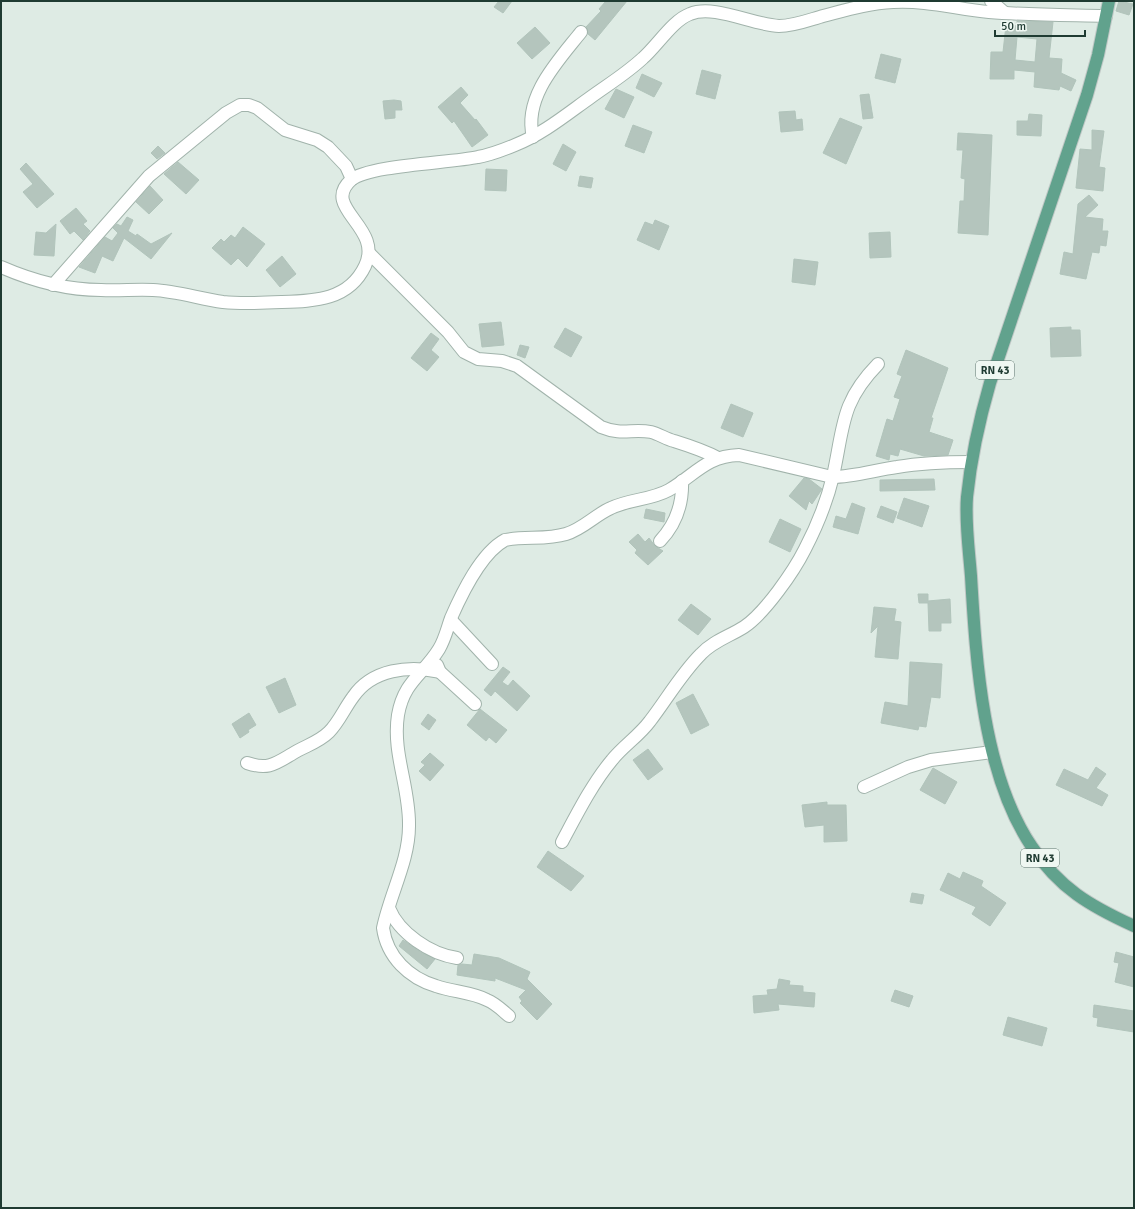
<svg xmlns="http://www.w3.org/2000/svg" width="1135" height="1209" viewBox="0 0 1135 1209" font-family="Signika,sans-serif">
<rect width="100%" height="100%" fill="#deebe4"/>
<!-- building -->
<g fill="#b4c5bd" stroke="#b1c4bb" fill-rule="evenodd">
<polygon points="499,1 512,1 503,13 494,7"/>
<polygon points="606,1 627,1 595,40 588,34 586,27 601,11 599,9"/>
<polygon points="1119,1 1133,4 1129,15 1116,11"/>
<path d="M1017,21L1053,22L1049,58L1062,59L1061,73L1076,80L1071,91L1060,86L1059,90L1034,87L1035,72L1014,70V79H990L991,52H1003L1006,25L1017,26ZM1017,37L1037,39L1035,62L1015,60Z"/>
<polygon points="535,27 550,43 532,59 517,43"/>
<polygon points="881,54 901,59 895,83 875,78"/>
<polygon points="702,70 721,75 715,99 696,94"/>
<polygon points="642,74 662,83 654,97 636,88"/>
<polygon points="461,87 468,95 460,103 475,120 476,119 488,135 472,147 454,121 452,123 438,107"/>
<polygon points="616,89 634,97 624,118 605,109"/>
<polygon points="869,94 873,118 863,119 860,95"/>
<polygon points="394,100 401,101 402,110 395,110 395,118 385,119 383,101"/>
<polygon points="795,111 796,120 802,119 803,130 781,132 779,112"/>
<polygon points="1029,114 1042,115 1041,136 1017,135 1017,121 1028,121"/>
<polygon points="840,118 862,127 846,164 823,153"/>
<polygon points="633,125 652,132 644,153 625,146"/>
<polygon points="1092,130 1104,131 1099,167 1105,168 1103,191 1076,188 1080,149 1092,150"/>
<polygon points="958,133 992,135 988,235 958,233 960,201 964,201 965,179 961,178 963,150 957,150"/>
<polygon points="563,144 576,152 566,171 553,164"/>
<polygon points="158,146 165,153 157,159 151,153"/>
<polygon points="178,162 199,180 186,194 164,174"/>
<polygon points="26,163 54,194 37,208 23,192 33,184 20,169"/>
<polygon points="486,169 507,170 506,191 485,190"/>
<polygon points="580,176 593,178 591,188 578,186"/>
<polygon points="150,186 163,200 149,214 136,202"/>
<polygon points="1089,195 1098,205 1085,217 1103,219 1102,231 1108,231 1106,246 1100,245 1099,253 1092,252 1086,279 1060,274 1064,252 1073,254 1078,204"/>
<polygon points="76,208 87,221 83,224 90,231 83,240 74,231 70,234 60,221"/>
<polygon points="127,217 133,220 128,231 136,236 137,234 151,244 172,233 151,259 124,238 113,261 102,256 95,273 79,267 105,237 112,241 118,233 113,228 117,224 121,226"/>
<polygon points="655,220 669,226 659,250 637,240 645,222 653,225"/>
<polygon points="56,224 54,256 34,255 36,232 46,233"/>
<polygon points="243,227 265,244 247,267 238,258 231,265 212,248 221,239 224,242 231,235 235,238"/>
<polygon points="890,232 891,257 870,258 869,233"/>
<polygon points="282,256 296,274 280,287 266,270"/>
<polygon points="794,259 818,262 815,285 792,282"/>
<polygon points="501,322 504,345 482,347 479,324"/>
<polygon points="1071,327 1071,330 1080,330 1081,356 1051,357 1050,328"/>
<polygon points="565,328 582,337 571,357 554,347"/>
<polygon points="431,333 439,339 431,350 439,357 427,371 411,358"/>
<polygon points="520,345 529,347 525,358 517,355"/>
<polygon points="906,350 948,368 931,418 933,418 929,432 953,440 948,455 924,456 900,449 898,456 890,454 889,460 876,456 887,419 893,421 900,399 894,397 902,376 897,374"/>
<polygon points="731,404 753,413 743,437 721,428"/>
<polygon points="804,478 809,479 822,489 812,504 809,501 806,510 789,496"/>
<polygon points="934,479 935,490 880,491 880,480"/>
<polygon points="904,498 929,506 922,527 897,518"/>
<polygon points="852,503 865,508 858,534 833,527 836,516 846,519"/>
<polygon points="881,506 897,512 893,523 877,517"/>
<polygon points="646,509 665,513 664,522 644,518"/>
<polygon points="780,519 801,529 790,552 769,542"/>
<polygon points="638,534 645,542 649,538 655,546 663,551 648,565 635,553 637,550 629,542"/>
<polygon points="918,594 928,594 928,601 950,599 951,623 941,623 941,631 929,631 928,603 919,603"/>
<polygon points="691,604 711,619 698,635 678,620"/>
<polygon points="874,607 896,609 894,621 901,622 898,659 875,657 878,626 871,633"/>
<polygon points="910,662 942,664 940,698 931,697 926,727 919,726 918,730 881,723 885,702 908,706"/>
<polygon points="503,667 510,672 502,682 508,686 513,680 530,696 517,711 495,691 491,696 484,690"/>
<polygon points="285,678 296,705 279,713 266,687"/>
<polygon points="693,694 709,725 691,734 676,703"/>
<polygon points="480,709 507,730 496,743 489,737 486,741 467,725"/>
<polygon points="249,713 256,725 248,730 249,732 240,738 232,724"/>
<polygon points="428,714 436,720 429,730 421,724"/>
<polygon points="648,749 663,769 648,780 633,760"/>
<polygon points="430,753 444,765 430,781 419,771 425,765 421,762"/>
<polygon points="1096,767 1106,774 1096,788 1108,795 1102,806 1056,785 1064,769 1088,780"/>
<polygon points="933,768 957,782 945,804 920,790"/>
<polygon points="827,802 827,805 846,805 847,841 824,842 824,825 805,827 802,805"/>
<polygon points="548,851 584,876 571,891 537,867"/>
<polygon points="963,872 983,881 981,886 1006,903 990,926 972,914 976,907 940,890 948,873 960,879"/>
<polygon points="912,893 924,895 922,904 910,902"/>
<polygon points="403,940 422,953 435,959 427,969 399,946"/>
<polygon points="1116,952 1134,957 1134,987 1115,982 1119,963 1114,962"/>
<polygon points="474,954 499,958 530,972 527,979 552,1004 537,1020 520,1003 522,1001 519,997 526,990 495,978 495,981 457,975 458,965 462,964 472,965"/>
<polygon points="779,979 790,981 789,985 803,986 803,992 815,993 814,1007 778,1004 779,1010 754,1013 753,996 768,995 767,990 777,989"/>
<polygon points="895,990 913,996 909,1007 891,1001"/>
<polygon points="1094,1005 1134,1011 1134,1032 1097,1026 1098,1018 1093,1017"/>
<polygon points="1008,1017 1047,1028 1042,1046 1003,1035"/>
</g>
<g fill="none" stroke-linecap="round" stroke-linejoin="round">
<!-- minor casing -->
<g stroke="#a1b3ab" stroke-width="14">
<g id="minor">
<polyline points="991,1 1005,13"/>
<path d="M533,137C523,97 558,61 581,32"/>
<path d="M370,254L448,332L464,352L478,359L502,361L517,366L601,427C623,436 632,428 651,432C659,434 666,439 674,441C690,446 703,450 718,458"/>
<path d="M1,267C33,281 66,290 101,290C119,291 136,289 153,290C177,291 200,299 223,302C243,304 262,303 282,302C315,301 349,300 365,266C384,227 320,208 351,180C369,165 451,163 478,157C490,155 503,150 515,145C543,134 567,114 591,97C609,84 627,73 643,58C657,46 673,20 690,14C714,4 753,25 779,26C794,26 809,20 823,16C846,10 869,3 893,2C926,0 957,9 989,12C1028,15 1067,15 1106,16"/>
<polyline points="53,285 149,176 226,113 240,105 249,105 257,108 285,130 317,140 328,147 346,166 352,179"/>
<path d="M660,541C676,524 683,505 682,481"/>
<polyline points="451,620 492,664"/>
<polyline points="437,665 440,672 475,704"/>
<path d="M247,763C268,770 275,764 292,754C304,746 318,743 329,732C339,722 344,709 353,697C372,669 409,665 440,672"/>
<polyline points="864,787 908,767 931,760 992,752"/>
<path d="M562,842C577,814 592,784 612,760C623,746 639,736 650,721C667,699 681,674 701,654C713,641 730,636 744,627C765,613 794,571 805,549C817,526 827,501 833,476C844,427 840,403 878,364"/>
<path d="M389,908C399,933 430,954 457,958"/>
<path d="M509,1016C502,1010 495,1003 487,1000C471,992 453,992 436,986C409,978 387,957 383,928C390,894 409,861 409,826C410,788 392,753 398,715C404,681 423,675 439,649C445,639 447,629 451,618C462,593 481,553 505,540C525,536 547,540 566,534C583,529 595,515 611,508C630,499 651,500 669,490C695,475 706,456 739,455L832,477C854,477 875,470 897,467C921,463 946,462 971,462"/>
</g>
</g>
<!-- major casing -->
<g stroke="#c0c8c6" stroke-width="14">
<path id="major" d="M1109,1L1098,55L1087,95L990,383C979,421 971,458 967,497C965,523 969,550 971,576C976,662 983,775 1032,847C1059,888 1090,906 1134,926"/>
</g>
<!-- minor -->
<use href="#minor" stroke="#fff" stroke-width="12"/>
<!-- major -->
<use href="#major" stroke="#61a28d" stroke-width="12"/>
</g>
<g text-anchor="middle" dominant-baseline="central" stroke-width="3" stroke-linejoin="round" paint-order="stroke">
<!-- shield labels -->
<g fill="#eff7f2" stroke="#5d736c" stroke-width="1">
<rect x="976" y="361" width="38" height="18" rx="3"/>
<rect x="1021" y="849" width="38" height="18" rx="3"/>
</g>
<g font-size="11" font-weight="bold" fill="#1f3b32">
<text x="995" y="370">RN 43</text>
<text x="1040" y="858">RN 43</text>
</g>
</g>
<!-- border -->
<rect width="1135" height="1209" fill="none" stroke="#1f3b32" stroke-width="4"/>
<!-- scale -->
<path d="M995 30v6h90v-6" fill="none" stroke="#1f3b32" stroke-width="2"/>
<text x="1001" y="30" font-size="12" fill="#1f3b32" stroke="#eff7f2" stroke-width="3" paint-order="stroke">50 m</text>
</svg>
